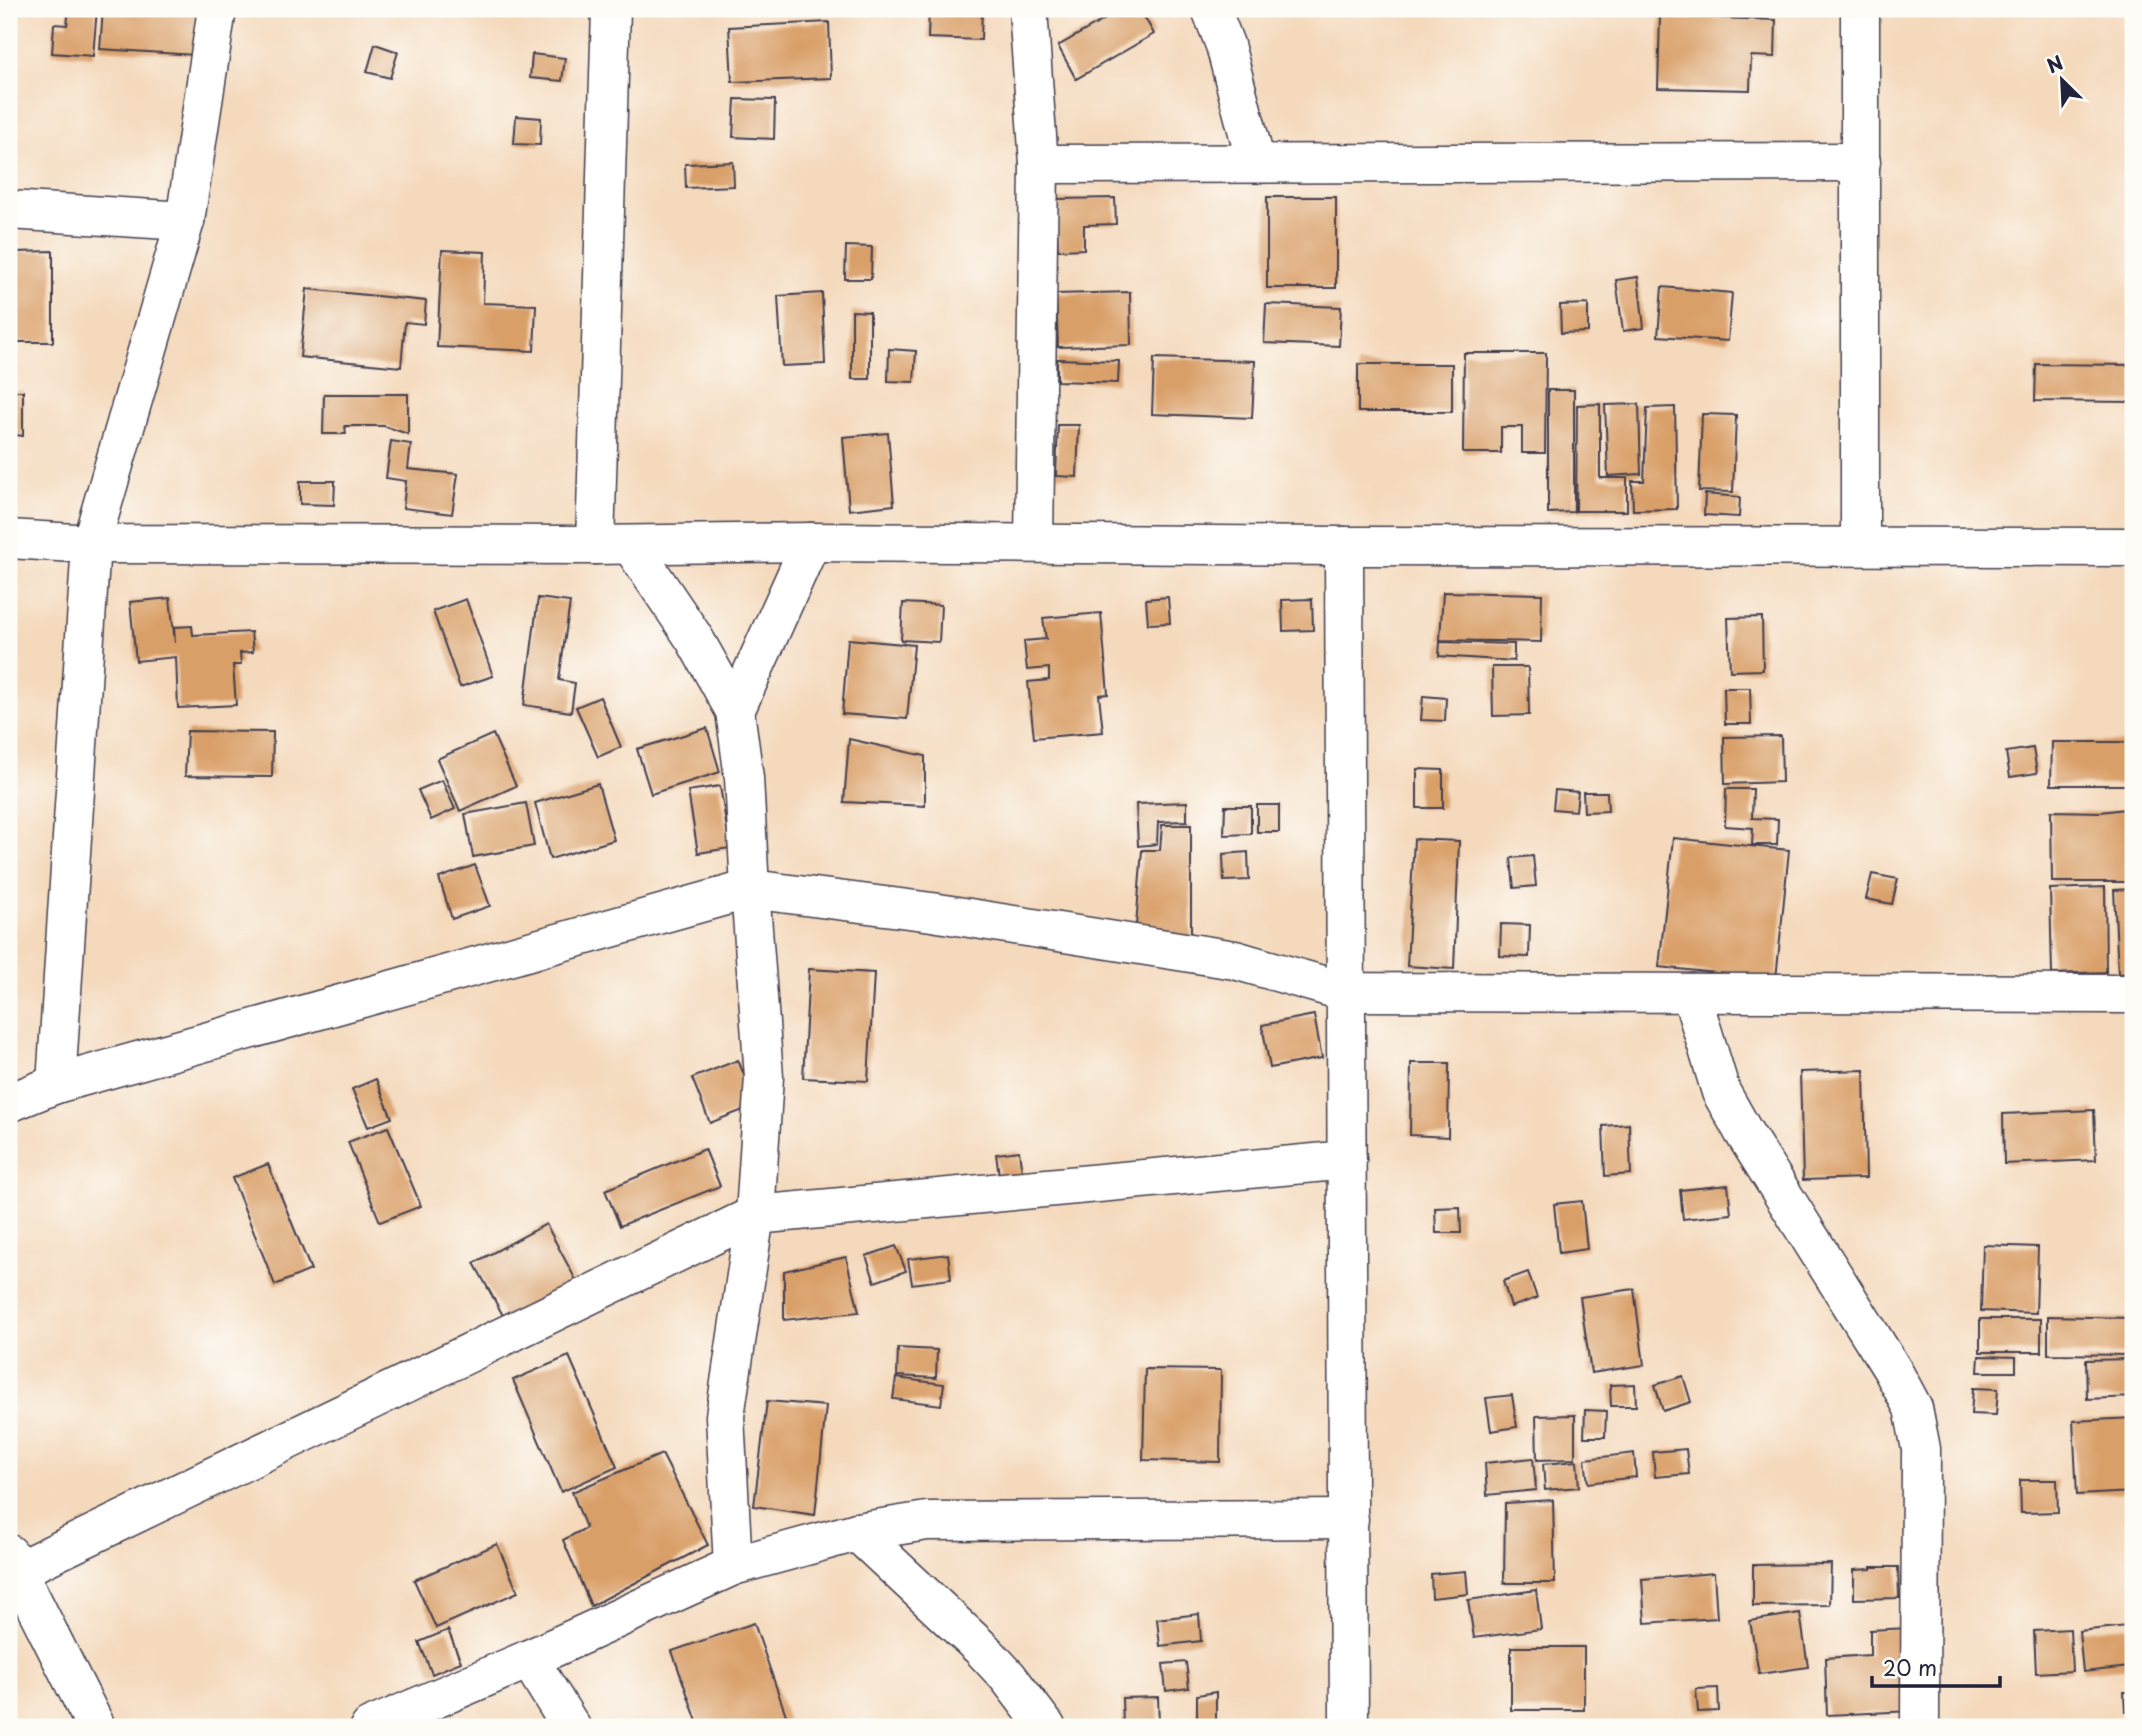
<svg xmlns="http://www.w3.org/2000/svg" width="2142" height="1736" viewBox="0 0 2142 1736" font-family="'Playpen Sans',sans-serif">
<rect width="100%" height="100%" fill="#fdfcf7"/>
<filter id="ink" filterUnits="userSpaceOnUse"><feTurbulence type="fractalNoise" baseFrequency=".0143" numOctaves="2"/><feDisplacementMap in="SourceGraphic" scale="14" xChannelSelector="R" yChannelSelector="G"/><feConvolveMatrix kernelMatrix="1 2 1 2 8 2 1 2 1" color-interpolation-filters="sRGB"/></filter>
<filter id="wash" filterUnits="userSpaceOnUse"><feTurbulence type="fractalNoise" baseFrequency=".00686" numOctaves="4" result="noise"/><feDisplacementMap in="SourceGraphic" scale="28" xChannelSelector="R" yChannelSelector="G"/><feGaussianBlur stdDeviation="1.57" result="paint"/><feColorMatrix in="noise" values="0 0 0 0 0 0 0 0 0 0 0 0 0 0 0 0 0 1.4 0 .05"/><feComposite in="paint" operator="in"/></filter>
<g filter="url(#wash)">
<rect width="100%" height="100%" fill="#f4d9bc"/>
<g id="blocks">
<!-- building -->
<g fill="#d99f68">
<polygon points="69,9 97,9 93,56 52,53 54,24 67,25"/>
<polygon points="103,9 199,9 195,55 100,49"/>
<polygon points="929,9 982,9 981,40 928,38"/>
<polygon points="1123,9 1140,9 1154,34 1076,79 1058,46"/>
<polygon points="1660,16 1776,20 1775,57 1751,56 1750,90 1658,88"/>
<polygon points="829,22 831,78 732,82 729,27"/>
<polygon points="375,44 398,52 390,78 367,72"/>
<polygon points="532,54 565,58 562,81 530,78"/>
<polygon points="735,99 775,100 774,139 733,137"/>
<polygon points="516,116 541,118 540,145 514,144"/>
<polygon points="733,162 734,186 686,188 685,164"/>
<rect x="1267" y="197" width="69" height="91"/>
<polygon points="1115,198 1116,224 1084,225 1084,249 1058,250 1056,199"/>
<polygon points="846,246 872,247 871,279 845,279"/>
<polygon points="442,250 485,252 483,303 536,305 534,351 437,347"/>
<polygon points="53,251 53,342 14,342 15,252"/>
<polygon points="1638,277 1644,328 1623,331 1616,280"/>
<polygon points="1662,287 1732,293 1728,341 1658,336"/>
<polygon points="307,289 426,301 424,324 405,322 401,367 300,357"/>
<polygon points="1130,292 1131,345 1058,347 1056,294"/>
<polygon points="822,293 825,364 782,366 778,296"/>
<polygon points="1266,304 1341,307 1339,346 1264,343"/>
<polygon points="1588,304 1588,332 1561,333 1560,305"/>
<polygon points="852,311 870,312 870,379 852,379"/>
<polygon points="889,349 916,351 914,382 888,381"/>
<polygon points="1464,353 1546,353 1545,453 1522,453 1522,427 1501,427 1501,453 1463,453"/>
<polygon points="1154,358 1255,361 1252,418 1152,414"/>
<polygon points="1057,359 1119,361 1118,383 1057,381"/>
<rect x="1358" y="364" width="94" height="48"/>
<polygon points="2036,364 2133,365 2133,402 2035,401"/>
<polygon points="1548,390 1574,390 1574,512 1548,513"/>
<polygon points="9,391 23,391 23,436 9,434"/>
<polygon points="324,394 408,394 408,434 384,426 345,426 346,434 323,434"/>
<polygon points="1600,404 1600,478 1627,478 1627,511 1576,511 1577,405"/>
<polygon points="1639,404 1641,474 1608,476 1605,405"/>
<polygon points="1675,407 1677,509 1633,510 1632,481 1644,481 1647,408"/>
<polygon points="1702,414 1736,415 1733,492 1699,491"/>
<polygon points="1058,425 1079,425 1077,477 1056,476"/>
<polygon points="888,433 894,505 849,510 843,437"/>
<polygon points="391,441 411,444 408,469 458,474 452,514 403,508 406,481 386,478"/>
<polygon points="300,481 335,481 334,505 300,504"/>
<polygon points="1705,494 1740,497 1739,517 1704,515"/>
<polygon points="1443,592 1542,594 1541,642 1440,640"/>
<polygon points="1168,597 1170,623 1148,624 1146,599"/>
<polygon points="170,598 175,643 174,627 192,626 193,635 251,632 253,652 240,653 241,665 233,665 236,705 178,708 176,657 136,661 130,602"/>
<polygon points="538,598 570,602 559,680 575,683 571,712 524,705"/>
<polygon points="466,599 493,676 460,687 433,611"/>
<polygon points="1312,599 1313,630 1283,631 1282,600"/>
<polygon points="903,603 941,605 939,642 901,640"/>
<polygon points="1101,613 1108,694 1099,695 1103,732 1034,738 1028,682 1049,680 1049,668 1027,670 1024,641 1046,639 1043,618"/>
<polygon points="1762,617 1763,670 1730,671 1728,618"/>
<polygon points="848,639 914,645 907,719 842,714"/>
<polygon points="1440,642 1514,644 1514,661 1439,656"/>
<polygon points="1492,667 1528,667 1529,715 1493,716"/>
<polygon points="1724,688 1750,688 1751,724 1725,724"/>
<polygon points="1423,696 1446,698 1445,721 1421,720"/>
<polygon points="600,697 621,747 598,757 576,707"/>
<polygon points="707,728 720,772 651,794 637,749"/>
<polygon points="187,731 273,732 272,777 185,776"/>
<polygon points="493,734 516,786 460,811 437,759"/>
<polygon points="1781,736 1782,782 1725,784 1724,737"/>
<polygon points="849,739 925,756 925,806 844,802"/>
<polygon points="2052,742 2133,742 2133,785 2051,785"/>
<polygon points="2033,748 2037,773 2010,777 2006,752"/>
<polygon points="1417,769 1443,770 1443,808 1417,808"/>
<polygon points="442,780 455,809 431,820 418,790"/>
<polygon points="598,784 614,840 550,859 535,803"/>
<polygon points="720,786 730,848 698,853 688,791"/>
<polygon points="1726,789 1753,789 1752,818 1778,819 1777,845 1752,845 1753,828 1725,826"/>
<polygon points="1555,790 1578,792 1576,811 1553,809"/>
<polygon points="1583,792 1607,792 1608,811 1584,812"/>
<polygon points="1187,802 1187,821 1158,822 1157,844 1138,846 1136,804"/>
<polygon points="526,803 534,846 473,857 465,814"/>
<rect x="1257" y="805" width="22" height="27"/>
<polygon points="1225,806 1251,806 1251,834 1224,835"/>
<polygon points="2133,808 2133,882 2052,882 2051,811 2101,812"/>
<polygon points="1162,825 1191,825 1191,942 1136,926 1142,850 1160,850"/>
<polygon points="1673,838 1789,850 1776,979 1659,967"/>
<polygon points="1414,839 1459,841 1454,969 1407,966"/>
<polygon points="1248,852 1249,880 1224,881 1223,854"/>
<polygon points="1533,856 1536,886 1514,888 1511,858"/>
<polygon points="475,865 490,906 452,919 439,878"/>
<polygon points="1872,874 1898,879 1892,904 1866,899"/>
<polygon points="2105,887 2106,972 2052,974 2050,889"/>
<polygon points="2133,889 2133,973 2118,974 2114,890"/>
<polygon points="1501,924 1530,925 1529,957 1500,956"/>
<polygon points="809,969 874,973 868,1081 803,1078"/>
<polygon points="1314,1015 1322,1058 1270,1068 1262,1025"/>
<polygon points="738,1060 756,1105 710,1123 692,1078"/>
<polygon points="1411,1063 1449,1063 1448,1137 1410,1135"/>
<polygon points="1864,1070 1866,1178 1803,1180 1800,1072"/>
<polygon points="376,1079 392,1118 368,1127 352,1089"/>
<polygon points="2094,1110 2096,1160 2004,1164 2003,1114"/>
<polygon points="1629,1124 1631,1174 1605,1176 1603,1126"/>
<polygon points="388,1127 421,1206 380,1222 348,1142"/>
<polygon points="705,1149 720,1186 620,1226 605,1190"/>
<polygon points="1019,1151 1023,1179 1000,1182 996,1154"/>
<polygon points="268,1164 311,1270 275,1285 232,1178"/>
<polygon points="1728,1185 1731,1214 1683,1219 1680,1190"/>
<polygon points="1582,1201 1587,1249 1559,1253 1554,1204"/>
<polygon points="1460,1207 1461,1233 1436,1233 1435,1208"/>
<polygon points="546,1224 577,1282 506,1321 474,1263"/>
<polygon points="1983,1245 2038,1247 2036,1313 1981,1311"/>
<polygon points="896,1246 906,1271 875,1282 866,1256"/>
<polygon points="948,1254 951,1279 912,1284 908,1259"/>
<polygon points="846,1257 859,1312 784,1320 784,1271"/>
<polygon points="1528,1272 1537,1298 1511,1307 1503,1281"/>
<polygon points="1634,1289 1644,1365 1591,1373 1580,1297"/>
<polygon points="2048,1316 2131,1318 2130,1355 2048,1354"/>
<rect x="1980" y="1319" width="61" height="33"/>
<polygon points="898,1348 937,1350 936,1378 897,1376"/>
<polygon points="569,1356 617,1467 561,1492 513,1380"/>
<polygon points="1979,1356 2016,1357 2016,1372 1978,1372"/>
<polygon points="2133,1359 2133,1397 2087,1399 2086,1360"/>
<polygon points="1145,1369 1221,1370 1220,1462 1143,1460"/>
<polygon points="1683,1376 1691,1402 1663,1411 1655,1385"/>
<polygon points="896,1378 944,1384 941,1405 893,1399"/>
<polygon points="1635,1384 1636,1406 1611,1406 1610,1385"/>
<polygon points="1973,1388 1998,1389 1996,1415 1971,1414"/>
<polygon points="1512,1395 1517,1427 1491,1431 1486,1398"/>
<polygon points="767,1401 826,1406 815,1515 754,1506"/>
<polygon points="1585,1410 1606,1411 1605,1437 1584,1437"/>
<polygon points="1575,1415 1575,1459 1537,1460 1536,1416"/>
<polygon points="2133,1418 2133,1492 2077,1495 2073,1421"/>
<polygon points="1686,1449 1689,1474 1655,1477 1653,1452"/>
<polygon points="1634,1453 1636,1477 1588,1483 1585,1459"/>
<polygon points="662,1454 708,1545 591,1606 563,1540 586,1528 572,1492"/>
<polygon points="1533,1458 1536,1490 1487,1495 1485,1463"/>
<polygon points="1577,1461 1579,1487 1545,1490 1543,1464"/>
<polygon points="2020,1480 2057,1480 2058,1512 2021,1513"/>
<polygon points="1553,1500 1555,1583 1504,1583 1505,1503"/>
<polygon points="497,1544 518,1592 436,1628 414,1580"/>
<polygon points="1831,1564 1830,1605 1753,1606 1753,1565"/>
<polygon points="1871,1567 1898,1567 1899,1598 1854,1599 1854,1570 1871,1569"/>
<polygon points="1466,1571 1468,1594 1432,1598 1431,1574"/>
<polygon points="1714,1573 1717,1618 1645,1623 1642,1579"/>
<polygon points="1536,1590 1541,1629 1474,1638 1468,1600"/>
<polygon points="1800,1613 1808,1667 1759,1674 1750,1621"/>
<polygon points="1199,1614 1201,1641 1160,1646 1157,1619"/>
<polygon points="754,1623 788,1721 770,1727 699,1727 672,1651"/>
<polygon points="2127,1626 2130,1667 2083,1672 2079,1631"/>
<polygon points="1908,1628 1912,1711 1827,1715 1825,1658 1870,1655 1870,1630"/>
<polygon points="2070,1629 2072,1671 2036,1673 2034,1631"/>
<polygon points="448,1630 461,1662 432,1674 419,1642"/>
<rect x="1511" y="1647" width="73" height="63"/>
<polygon points="1186,1662 1189,1688 1166,1691 1163,1664"/>
<polygon points="1718,1688 1719,1711 1698,1712 1696,1689"/>
<polygon points="1216,1692 1216,1727 1197,1727 1197,1695"/>
<polygon points="2124,1692 2133,1692 2133,1711 2125,1712"/>
<polygon points="1158,1697 1159,1724 1123,1725 1122,1698"/>
</g>
</g>
</g>
<g filter="url(#ink)">
<use href="#blocks" fill-opacity="0" stroke="#423d4e" stroke-width="2"/>
<g fill="none" stroke-linecap="round" stroke-linejoin="round">
<!-- minor casing -->
<g stroke="#423d4e" stroke-width="41">
<g id="minor">
<polyline points="1028,9 1039,164 1034,542"/>
<polyline points="1211,9 1225,45 1256,163"/>
<polyline points="1039,164 1861,162"/>
<polyline points="9,210 185,221"/>
<polyline points="9,539 91,544 595,545 811,542 1344,546 2133,547"/>
<polyline points="595,545 611,9"/>
<polyline points="631,545 694,638 735,711 744,778 750,889 764,1077 755,1215 725,1416 733,1566"/>
<polyline points="1344,546 1349,1727"/>
<polyline points="1860,546 1860,9"/>
<polyline points="735,711 811,542"/>
<polyline points="1691,993 1721,1092 1743,1131 1892,1369 1913,1408 1921,1449 1920,1727"/>
<polyline points="56,1084 91,544 185,221 217,9"/>
<polyline points="9,1103 56,1084 750,889 932,912 1235,960 1346,992 2133,994"/>
<polyline points="857,1532 982,1649 1008,1677 1046,1727"/>
<polyline points="17,1571 755,1215 1347,1160"/>
<polyline points="529,1659 571,1727"/>
<polyline points="370,1727 529,1659 733,1566 857,1532 927,1521 1349,1519"/>
</g>
</g>
<!-- tertiary casing -->
<g stroke="#423d4e" stroke-width="41">
<polyline id="tertiary" points="9,1554 96,1727"/>
</g>
<!-- minor -->
<use href="#minor" stroke="#fff" stroke-width="38"/>
<!-- tertiary -->
<use href="#tertiary" stroke="#fff" stroke-width="38"/>
</g>
</g>
<!-- margin -->
<rect width="2142" height="1736" fill="none" stroke="#fdfcf7" stroke-width="35"/>
<!-- north arrow -->
<g transform="translate(2062 80) rotate(336)" stroke="#fdfcf7" stroke-width="5" paint-order="stroke">
<path d="M0-5L12 26L0 18L-12 26Z" fill="#22223b"/>
<text y="-10" font-size="19" font-weight="bold" text-anchor="middle" fill="#22223b">N</text>
</g>
<!-- scale -->
<path d="M1872 1676v10h128v-10" fill="none" stroke="#22223b" stroke-width="3.5"/>
<text x="1883" y="1676" font-size="21" fill="#22223b" stroke="#fdfcf7" stroke-width="5" paint-order="stroke">20 m</text>
</svg>
